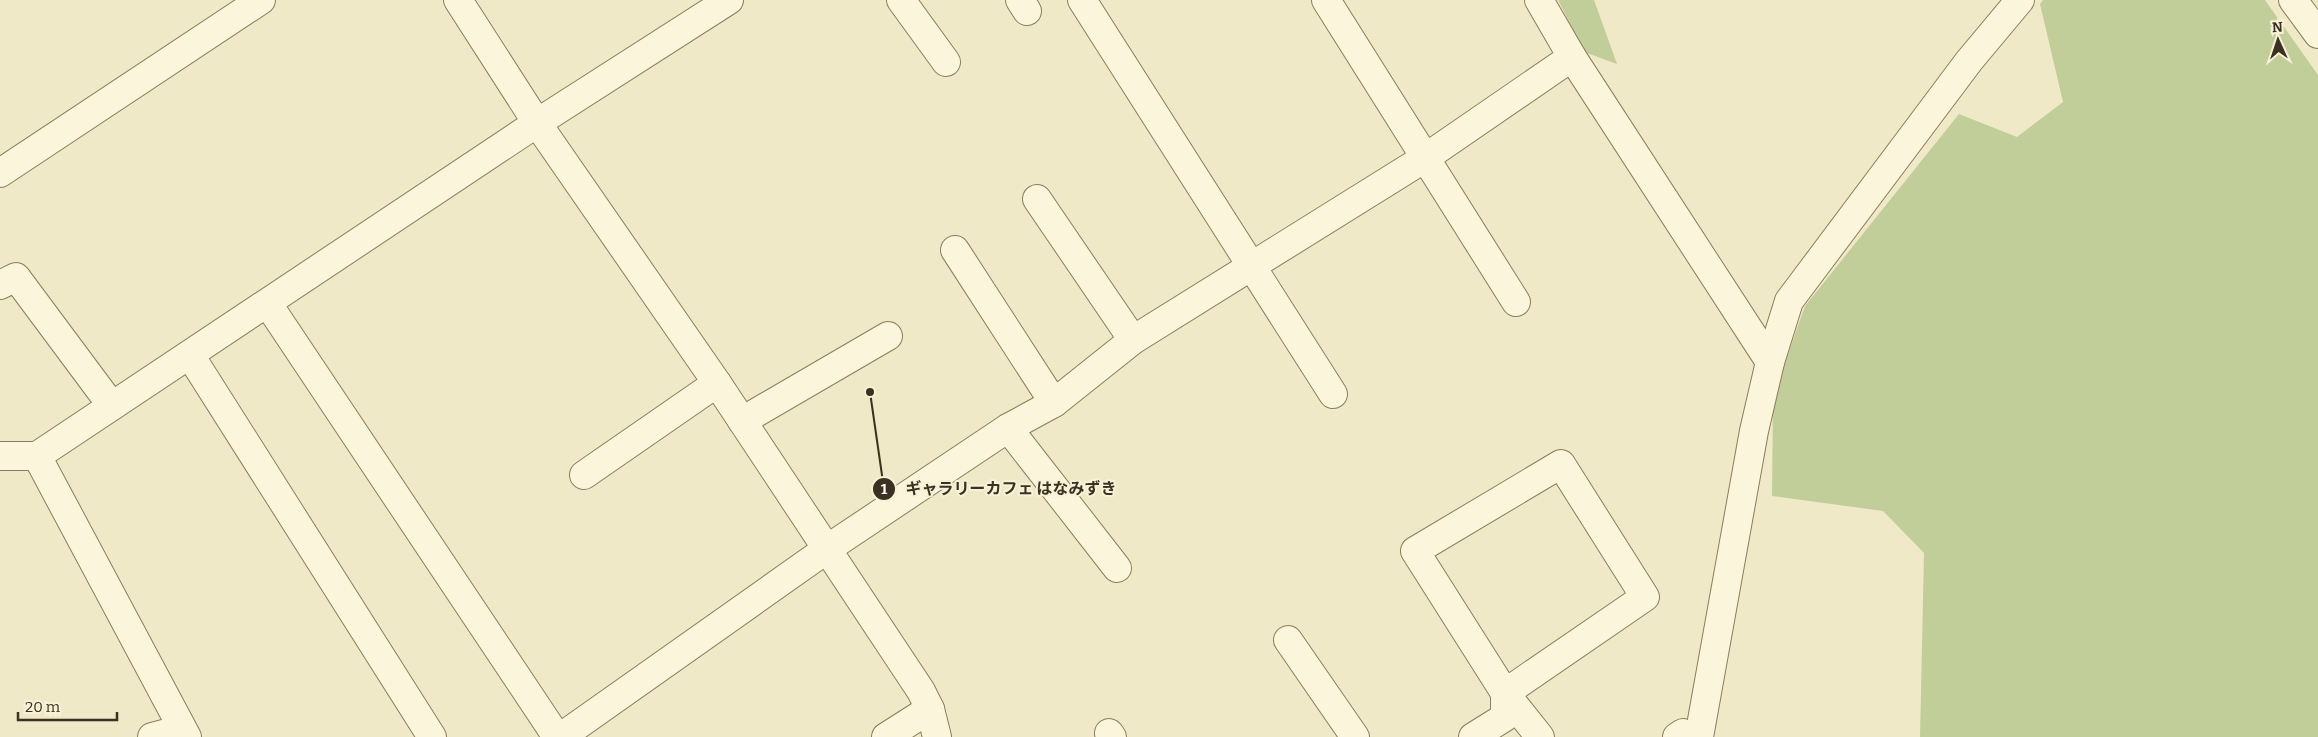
<svg xmlns="http://www.w3.org/2000/svg" width="2318" height="737" viewBox="0 0 2318 737" font-family="Bitter,'Noto Sans JP',serif">
<rect width="100%" height="100%" fill="#f0e9c7"/>
<!-- green -->
<g fill="#c1ce9a">
<polygon points="1558,0 1594,0 1617,64 1584,52"/>
<polygon points="2043,0 2265,0 2318,75 2318,737 1920,737 1924,553 1883,511 1772,496 1773,396 1805,306 1959,114 2017,137 2063,102 2040,4"/>
</g>
<g fill="none" stroke-linecap="round" stroke-linejoin="round">
<!-- minor casing -->
<g stroke="#8c7c5c" stroke-width="30">
<g id="minor">
<polyline points="901,0 946,62"/>
<polyline points="1020,0 1027,11"/>
<polyline points="1082,0 1333,394"/>
<polyline points="1326,0 1516,302"/>
<polyline points="1539,0 1572,57"/>
<polyline points="2293,0 2318,34"/>
<polyline points="0,173 261,0"/>
<polyline points="1037,199 1133,340"/>
<polyline points="955,250 1054,403"/>
<polyline points="0,285 16,277 112,406"/>
<polyline points="268,304 557,737"/>
<polyline points="190,355 432,737"/>
<polyline points="742,421 888,336"/>
<polyline points="1008,428 1117,568"/>
<polyline points="0,456 37,456 537,123 729,0"/>
<polyline points="37,456 187,737"/>
<polyline points="584,475 717,383"/>
<polyline points="1288,640 1355,737"/>
<polyline points="1505,693 1645,597 1561,464 1415,551 1505,693 1540,737"/>
<polyline points="1109,733 1112,737"/>
<polyline points="152,737 182,729"/>
<polyline points="561,737 827,549 1008,428 1054,403 1133,340 1425,158 1572,57 1770,362"/>
<polyline points="886,737 930,709"/>
<polyline points="1473,737 1505,717 1505,693"/>
<polyline points="1677,737 1683,733 1692,737"/>
</g>
</g>
<!-- tertiary casing -->
<g stroke="#8c7c5c" stroke-width="30">
<g id="tertiary">
<polyline points="458,0 537,123 717,383 921,691 930,709 937,737"/>
<polyline points="1699,737 1754,431 1770,362 1789,301 1969,61 2020,0"/>
</g>
</g>
<!-- minor -->
<use href="#minor" stroke="#faf5db" stroke-width="28"/>
<!-- tertiary -->
<use href="#tertiary" stroke="#faf5db" stroke-width="28"/>
</g>
<!-- callouts -->
<path fill="none" stroke="#3c3120" stroke-width="2" d="M870 392L884 489"/>
<g fill="#3c3120" stroke="#f7f2d7" stroke-width="2">
<circle cx="870" cy="392" r="5"/>
<circle cx="884" cy="489" r="12"/>
</g>
<g font-size="15" text-anchor="middle" font-weight="bold" fill="#fff">
<text x="884" y="494">1</text>
</g>
<g font-size="16" text-anchor="middle" font-weight="bold" fill="#3c3120" stroke="#f7f2d7" stroke-width="4" stroke-linejoin="round" paint-order="stroke">
<text x="1011" y="494">ギャラリーカフェ はなみずき</text>
</g>
<!-- north arrow -->
<g transform="translate(2278 40) rotate(357)" stroke="#f7f2d7" stroke-width="4" paint-order="stroke">
<path d="M0-4L9 19L0 12L-9 19Z" fill="#3c3120"/>
<text y="-8" font-size="14" font-weight="bold" text-anchor="middle" fill="#3c3120">N</text>
</g>
<!-- scale -->
<path d="M18 712v8h99v-8" fill="none" stroke="#3c3120" stroke-width="2.5"/>
<text x="25" y="712" font-size="15" fill="#3c3120" stroke="#f7f2d7" stroke-width="4" paint-order="stroke">20 m</text>
</svg>
